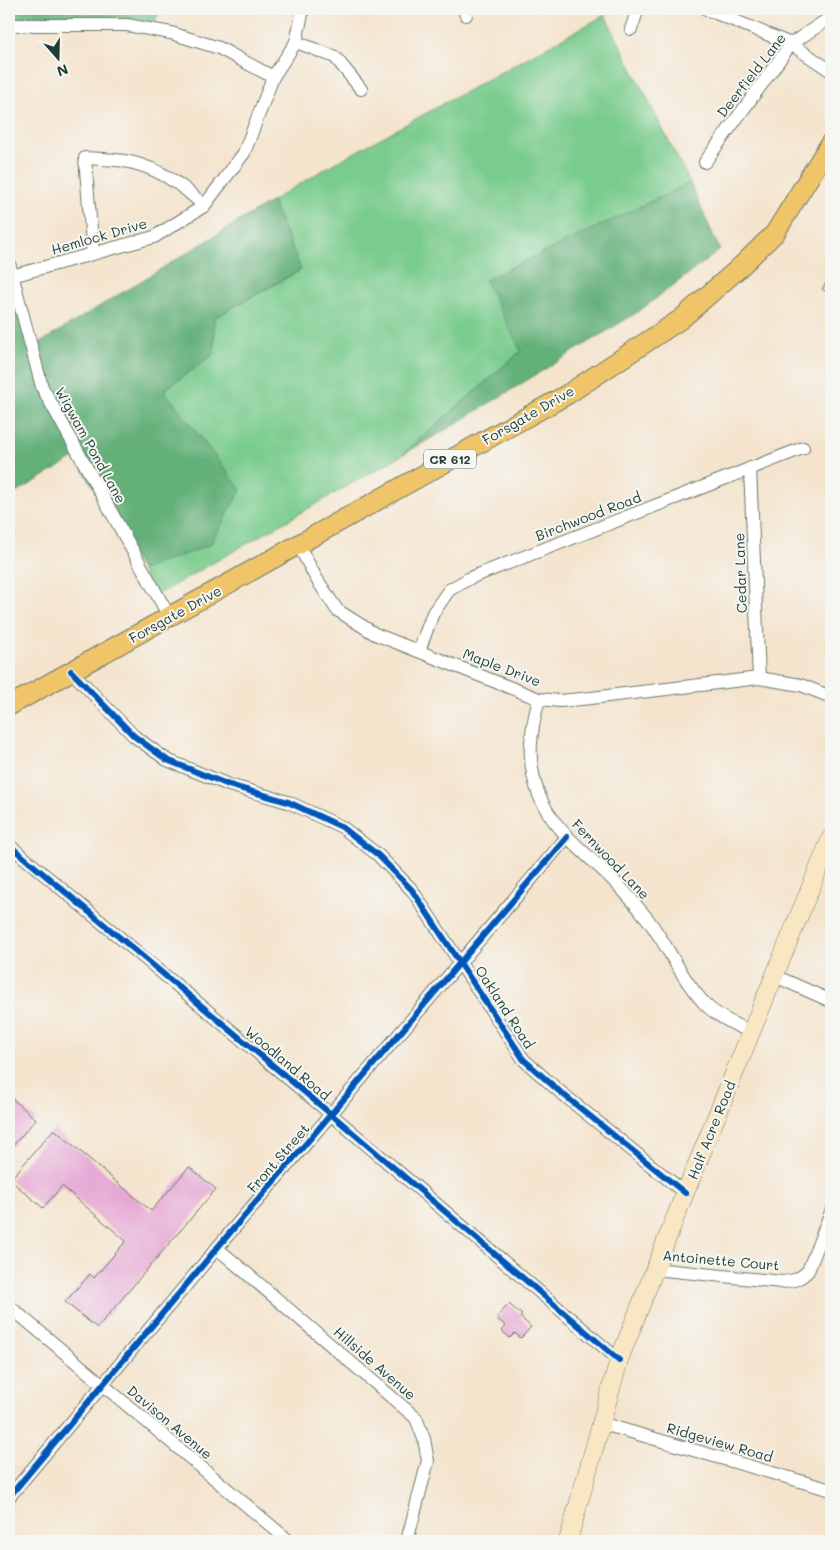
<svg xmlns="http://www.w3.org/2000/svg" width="840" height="1550" viewBox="0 0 840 1550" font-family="Mali,sans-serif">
<rect width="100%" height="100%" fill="#f6f6f2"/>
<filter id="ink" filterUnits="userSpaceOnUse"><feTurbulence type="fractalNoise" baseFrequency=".02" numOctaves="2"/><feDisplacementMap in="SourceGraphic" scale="10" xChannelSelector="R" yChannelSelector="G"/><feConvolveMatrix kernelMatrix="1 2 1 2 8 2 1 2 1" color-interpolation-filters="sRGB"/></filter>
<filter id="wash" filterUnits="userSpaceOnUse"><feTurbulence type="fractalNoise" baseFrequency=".0096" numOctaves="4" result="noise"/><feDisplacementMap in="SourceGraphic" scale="20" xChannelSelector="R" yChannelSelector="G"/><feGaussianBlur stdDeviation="1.12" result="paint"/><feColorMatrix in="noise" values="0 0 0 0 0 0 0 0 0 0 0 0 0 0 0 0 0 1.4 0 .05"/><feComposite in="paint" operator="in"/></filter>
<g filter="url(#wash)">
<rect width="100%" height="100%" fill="#f4e4ce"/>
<!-- green -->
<polygon fill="#7acc8e" stroke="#4c8461" points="605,15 690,183 486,280 521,351 402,455 155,596 141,570 210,545 164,390 214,354 214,318 301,270 272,201 328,167"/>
<!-- forest -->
<g fill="#63b079" stroke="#417656">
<polygon points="9,9 161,9 154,23 9,19"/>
<polygon points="690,183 720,250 638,312 449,428 402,455 521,351 485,280"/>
<polygon points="272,201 301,269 214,318 214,354 164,390 241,490 210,545 141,570 76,457 9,497 9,262 28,350"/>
</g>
<g id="blocks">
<!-- building -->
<g fill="#e6a9d5">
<polygon points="831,275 831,295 822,289"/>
<polygon points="9,1096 36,1119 10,1149 9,1147"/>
<polygon points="54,1129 151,1211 189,1167 216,1189 97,1328 65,1302 90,1274 94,1278 126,1241 62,1186 43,1208 10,1180"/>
<polygon points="509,1304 522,1315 520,1317 531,1327 521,1338 515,1333 510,1338 502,1331 506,1326 496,1318"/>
</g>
</g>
</g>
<g filter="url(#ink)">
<use href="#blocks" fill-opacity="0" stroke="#6a776a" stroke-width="1"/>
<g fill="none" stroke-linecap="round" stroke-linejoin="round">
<!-- street casing -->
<g stroke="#6a776a" stroke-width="14">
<g id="street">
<polyline points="464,9 466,15"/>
<polyline points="706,9 791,44 831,71"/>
<polyline points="9,25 127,25 171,33 219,48 273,77"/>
<polyline points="631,29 638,9"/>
<polyline points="296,42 335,57 361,89"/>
<polyline points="705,162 791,44 831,17"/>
<path d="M93,254L85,158C98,159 112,159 124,161C156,166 182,184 204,206"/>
<polyline points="9,263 42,387 170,618"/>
<polyline points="12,276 154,237 204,206 244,153 273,77 296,42 303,9"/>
<polyline points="750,468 759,678"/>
<polyline points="298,544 316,578 337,610 375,634 539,699 560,701 591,698 759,678 801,685 831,697"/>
<polyline points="419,651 433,613 449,590 470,578 803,448"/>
<polyline points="71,671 134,736 167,760 229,785 288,802 342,827 378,855 412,890 524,1060 559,1091 685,1193"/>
<path d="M539,699C530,733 526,761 539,795C554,832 589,855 616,883C627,893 636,906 646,917C668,945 681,979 706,1005C718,1017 735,1025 751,1032"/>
<polyline points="9,845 332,1115 619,1360"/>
<polyline points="775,976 831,1001"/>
<polyline points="217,1248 416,1418 424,1439 428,1461 407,1541"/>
<path d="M654,1269L782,1282C794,1281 800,1279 808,1271L831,1212"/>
<polyline points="9,1306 289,1541"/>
<polyline points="600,1423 831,1490"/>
<polyline points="9,1497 217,1248 567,837"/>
</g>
</g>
<!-- secondary casing -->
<g stroke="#6a776a" stroke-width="19">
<polyline id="secondary" points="568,1541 619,1360 685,1193 831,838"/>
</g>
<!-- primary casing -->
<g stroke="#6a776a" stroke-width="21">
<polyline id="primary" points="9,706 568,394 681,319 739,268 775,233 831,142"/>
</g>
<!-- street -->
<use href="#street" stroke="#fff" stroke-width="12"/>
<!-- secondary -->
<use href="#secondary" stroke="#f9e7c3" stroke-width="18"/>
<!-- primary -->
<use href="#primary" stroke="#f0c469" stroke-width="19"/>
<!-- cycleway casing -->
<g stroke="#f6f6f2" stroke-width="9">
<g id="cycleway">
<polyline points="71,671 134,736 167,760 229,785 288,802 342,827 378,855 412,890 524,1060 559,1091 685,1193"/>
<polyline points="9,845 332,1115 619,1360"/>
<polyline points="9,1497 217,1248 567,837"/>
</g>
</g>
<!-- cycleway -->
<use href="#cycleway" stroke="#0057b8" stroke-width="6"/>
</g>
</g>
<g text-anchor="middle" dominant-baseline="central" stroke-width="4" stroke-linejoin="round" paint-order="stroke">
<!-- shield labels -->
<rect fill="#f6f6f2" stroke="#60746d" stroke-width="1" x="424" y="449.5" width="52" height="19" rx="4"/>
<g font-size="12" font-weight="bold" fill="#1f3d34">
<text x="450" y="459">CR 612</text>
</g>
<!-- street labels -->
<g font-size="14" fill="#1f3d34" stroke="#f6f6f2">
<text transform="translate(751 75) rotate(-52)">Deerfield Lane</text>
<text transform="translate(99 236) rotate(-16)">Hemlock Drive</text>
<text transform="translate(528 415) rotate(-30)">Forsgate Drive</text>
<text transform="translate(91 445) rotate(61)">Wigwam Pond Lane</text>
<text transform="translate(588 516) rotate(-21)">Birchwood Road</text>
<text transform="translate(740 573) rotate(-92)">Cedar Lane</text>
<text transform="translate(175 614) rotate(-29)">Forsgate Drive</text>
<text transform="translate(502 667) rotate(21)">Maple Drive</text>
<text transform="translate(611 859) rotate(46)">Fernwood Lane</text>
<text transform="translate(505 1007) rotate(57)">Oakland Road</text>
<text transform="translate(288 1063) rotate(40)">Woodland Road</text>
<text transform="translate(711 1130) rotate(-68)">Half Acre Road</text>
<text transform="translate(278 1158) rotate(-49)">Front Street</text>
<text transform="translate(721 1260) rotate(5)">Antoinette Court</text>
<text transform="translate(375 1363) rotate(41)">Hillside Avenue</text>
<text transform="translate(170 1422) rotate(40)">Davison Avenue</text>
<text transform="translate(720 1442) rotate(16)">Ridgeview Road</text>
</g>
</g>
<!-- margin -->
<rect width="840" height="1550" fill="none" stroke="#f6f6f2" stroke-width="30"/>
<!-- north arrow -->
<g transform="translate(58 58) rotate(160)" stroke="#f6f6f2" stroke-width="4" paint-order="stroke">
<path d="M0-4L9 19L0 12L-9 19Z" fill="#1f3d34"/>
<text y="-8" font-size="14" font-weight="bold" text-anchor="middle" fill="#1f3d34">N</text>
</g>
</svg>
